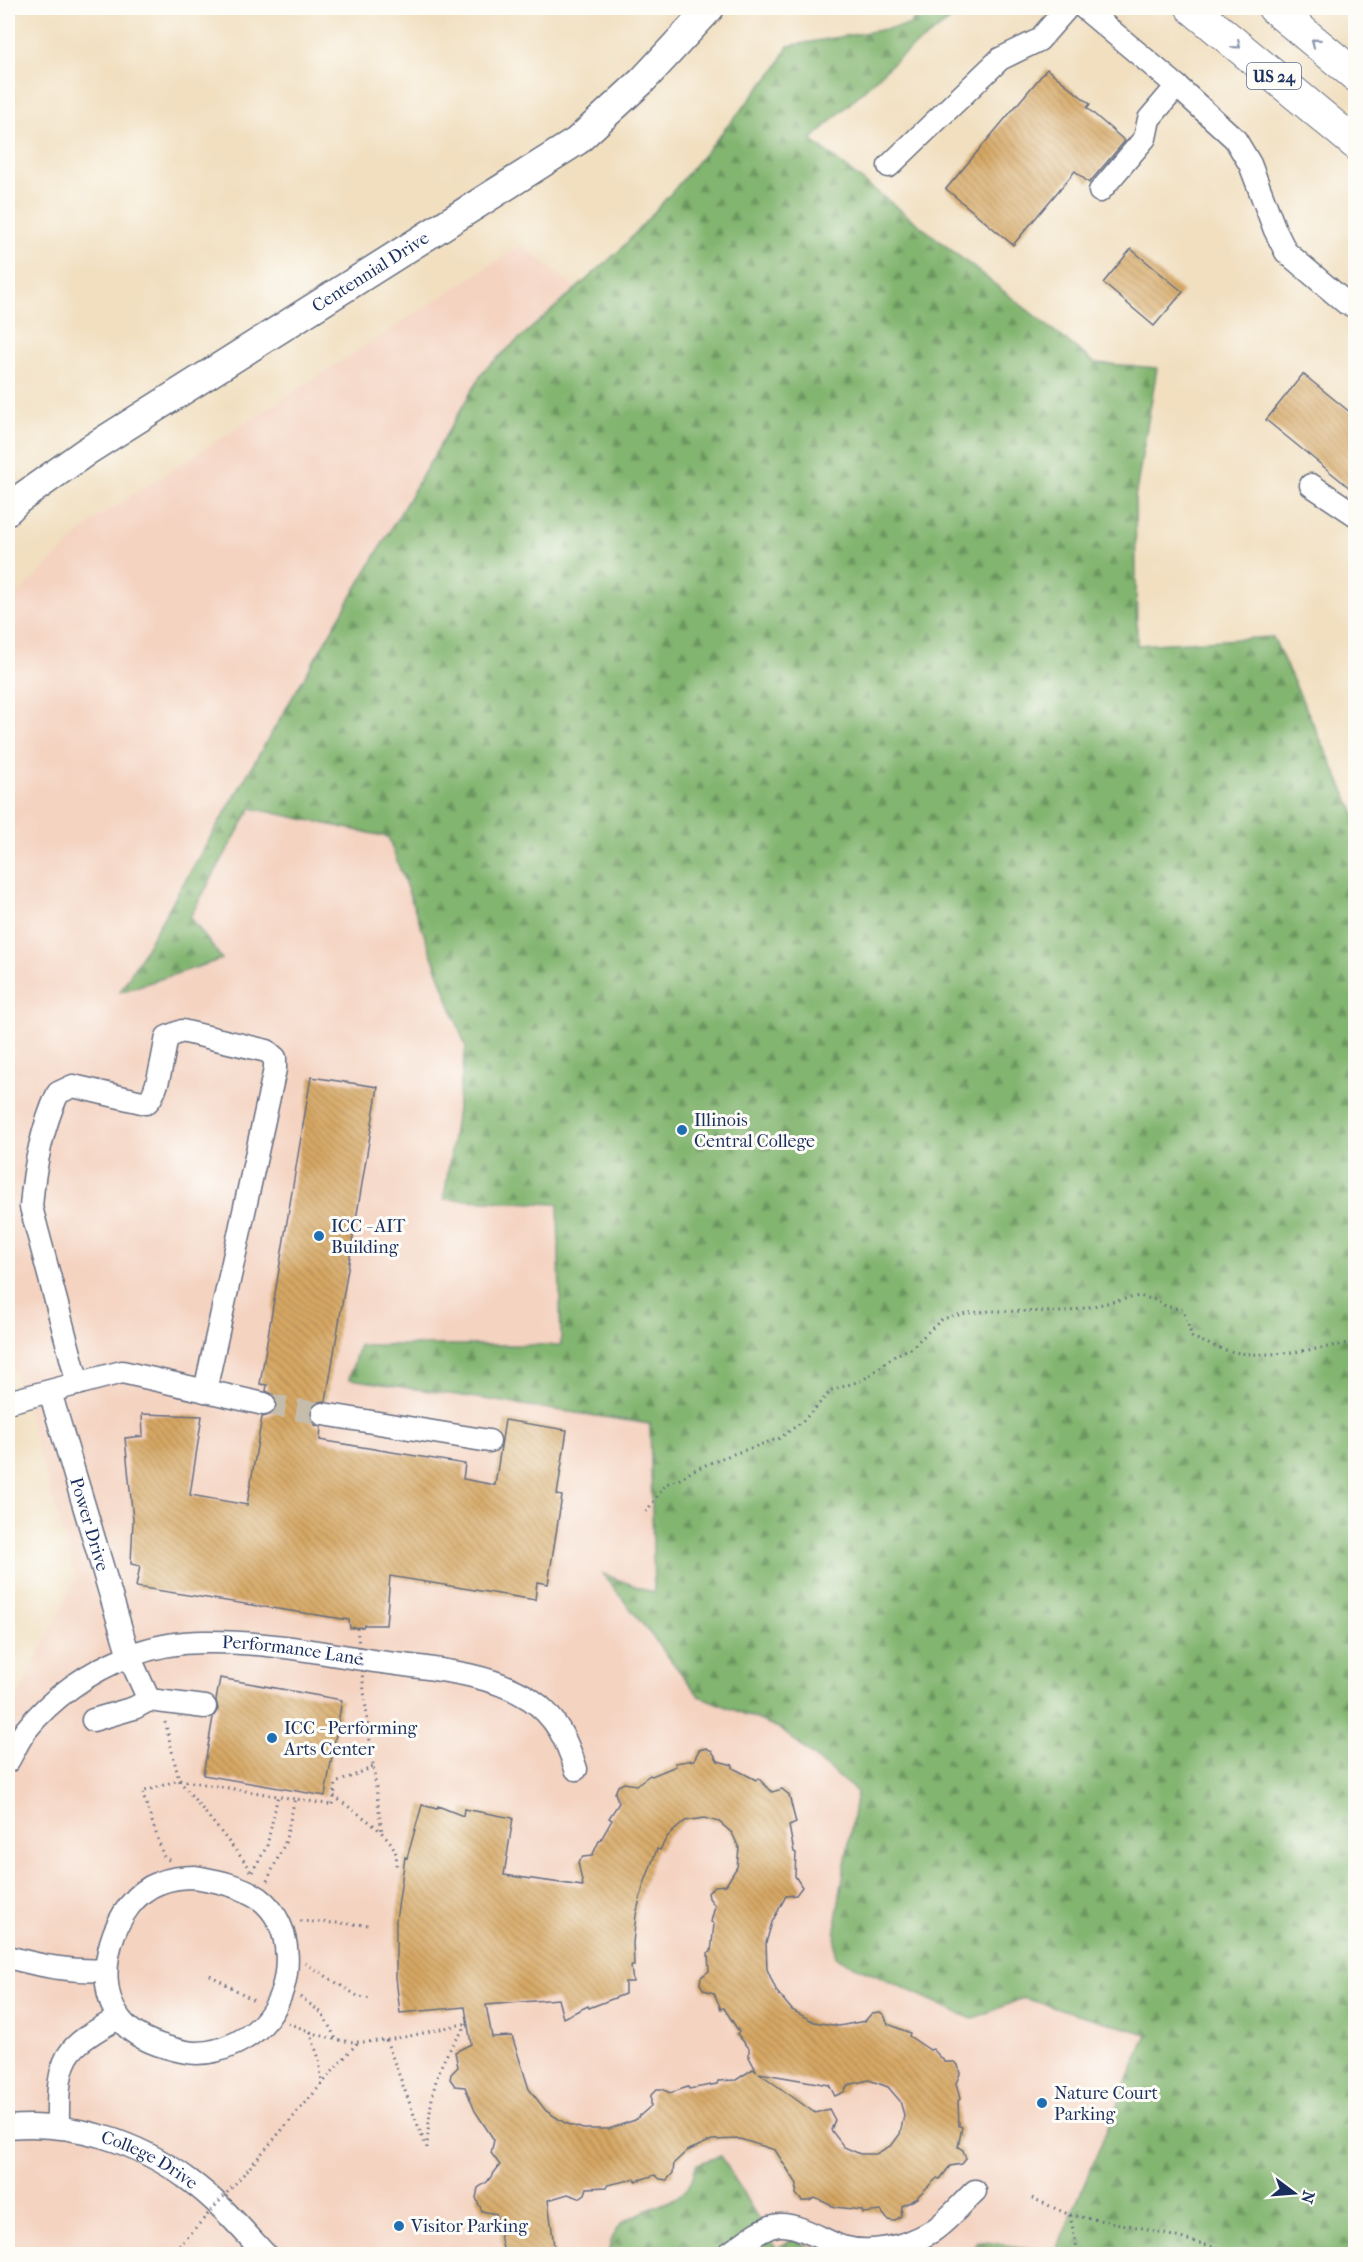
<svg xmlns="http://www.w3.org/2000/svg" width="1363" height="2262" viewBox="0 0 1363 2262" font-family="'IM FELL French Canon',serif">
<defs>
<pattern id="forest-firs" width="22" height="20" patternUnits="userSpaceOnUse" patternTransform="scale(1.5)"><rect width="22" height="20" fill="#82b56f"/><path d="M5 1l3.5 6h-7zM16 11l3.5 6h-7z" fill="#6a945e"/></pattern>
<pattern id="building-back-hatch" width="6" height="6" patternUnits="userSpaceOnUse" patternTransform="scale(1.5)"><rect width="6" height="6" fill="#d7a864"/><path d="M-1 5l2 2M0 0l6 6M5-1l2 2" fill="none" stroke="#ae8956"/></pattern>
</defs>
<rect width="100%" height="100%" fill="#fdfcf7"/>
<filter id="ink" filterUnits="userSpaceOnUse"><feTurbulence type="fractalNoise" baseFrequency=".0167" numOctaves="2"/><feDisplacementMap in="SourceGraphic" scale="12" xChannelSelector="R" yChannelSelector="G"/><feConvolveMatrix kernelMatrix="1 2 1 2 8 2 1 2 1" color-interpolation-filters="sRGB"/></filter>
<filter id="wash" filterUnits="userSpaceOnUse"><feTurbulence type="fractalNoise" baseFrequency=".008" numOctaves="4" result="noise"/><feDisplacementMap in="SourceGraphic" scale="24" xChannelSelector="R" yChannelSelector="G"/><feGaussianBlur stdDeviation="1.35" result="paint"/><feColorMatrix in="noise" values="0 0 0 0 0 0 0 0 0 0 0 0 0 0 0 0 0 1.4 0 .05"/><feComposite in="paint" operator="in"/></filter>
<g filter="url(#wash)">
<rect width="100%" height="100%" fill="#f1dfc0"/>
<!-- built -->
<polygon fill="#f4d3c1" points="522,245 1355,910 1355,2254 8,2254 8,1716 76,1578 8,1349 8,604 95,519"/>
<!-- forest -->
<g fill="url(#forest-firs)" stroke="#4e7266" stroke-width="1.5">
<polygon points="927,8 967,8 897,59 811,140 1095,363 1157,368 1135,498 1137,645 1273,637 1355,814 1355,2254 971,2254 978,2241 1056,2252 1147,2034 1023,1998 972,2019 835,1957 836,1920 857,1792 779,1728 699,1696 603,1574 654,1593 650,1424 349,1379 359,1345 561,1345 558,1204 444,1199 466,1047 388,837 251,808 190,917 222,959 120,992 484,370 620,250 673,191 777,67 788,46 909,25"/>
<path d="M721,2156L776,2249L793,2239L822,2254H688L685,2251L680,2254H609C610,2208 661,2214 686,2190C692,2184 694,2172 697,2164Z"/>
</g>
<g id="blocks">
<!-- building -->
<g fill="url(#building-back-hatch)" fill-rule="evenodd">
<polygon points="1047,69 1090,104 1087,108 1125,141 1089,183 1075,171 1013,245 946,189"/>
<polygon points="1131,249 1183,292 1154,326 1103,283"/>
<polygon points="1303,374 1356,417 1356,493 1266,420"/>
<polygon points="311,1077 378,1087 326,1401 318,1402 312,1406 310,1412 311,1419 315,1425 321,1427 320,1440 465,1464 463,1479 495,1485 505,1420 567,1430 557,1495 562,1496 548,1584 537,1582 535,1600 390,1576 386,1625 364,1625 363,1627 350,1628 349,1620 136,1587 140,1566 131,1564 133,1520 125,1438 143,1436 142,1414 202,1416 190,1495 247,1505 262,1417 273,1414 277,1406 274,1395 266,1391 267,1385 260,1384"/>
<polygon points="220,1678 342,1700 325,1796 203,1775 213,1717 218,1709 216,1700"/>
<path d="M706,1748L712,1751L718,1761L733,1765V1768L756,1780L758,1778L772,1792L782,1789L789,1795L796,1823L789,1826L794,1852L796,1853L795,1876L802,1887L796,1895L786,1896L772,1922L766,1943L767,1969L777,1992L792,2010L814,2022L839,2026L865,2021L872,2013L880,2012L884,2015L888,2024L910,2033L909,2036L930,2050L933,2049L945,2062H954L958,2065L960,2074L956,2083L960,2099L958,2101L959,2126L962,2127L958,2147L963,2150L966,2159L962,2164L950,2166L940,2179L937,2178L918,2196V2198L902,2206L901,2216L894,2221L888,2220L881,2211L863,2213L862,2210L835,2207L815,2198L809,2201H802L796,2194L797,2184L775,2150L740,2139L712,2140L687,2151L674,2163L673,2173L667,2180L660,2179L655,2175L636,2181L635,2179L607,2185V2187L587,2188L585,2194L579,2198L568,2194L548,2200L555,2254H504L496,2214L482,2211L476,2198L478,2188L487,2182L500,2165L491,2153L494,2140L475,2111L465,2087L455,2086L450,2079L451,2074L458,2067L455,2052L471,2044L465,2007L400,2013L396,1978V1921L405,1857L407,1858L422,1805L437,1809L438,1806L463,1816L464,1809L513,1818L504,1875L583,1886L578,1862L583,1857L592,1856L599,1841H600L612,1820L609,1818L619,1803L615,1793L618,1786L624,1783L636,1785L650,1775L652,1776L676,1766L675,1763L694,1760L699,1750ZM704,1818L719,1822L732,1833L739,1848L737,1867L726,1885L714,1886L708,1893L709,1898L715,1906L711,1922L714,1924L711,1952L708,1953L709,1971L701,1977L700,1984L704,1990L714,1993L721,2009L724,2008L739,2032L737,2034L749,2048V2057L757,2072L753,2069L736,2080L718,2081L717,2084L689,2089L688,2087L670,2093L662,2089H657L651,2095V2106L635,2120L609,2129H583L565,2123L546,2111L529,2089L512,2036L492,2037L486,2005L558,1999L563,2018L588,2006L589,2008L625,1994V1982H633L631,1966H634L633,1943L636,1915L643,1887L657,1849L660,1850L667,1837L685,1821ZM759,2073L829,2085L835,2096L844,2092L848,2085L869,2080L888,2087L900,2101L904,2115L900,2134L892,2145L876,2154H860L844,2147L831,2130L835,2120L829,2109L815,2113Z"/>
</g>
</g>
</g>
<g filter="url(#ink)">
<use href="#blocks" fill-opacity="0" stroke="#666d80" stroke-width="1.5"/>
<g fill="none" stroke-linecap="round" stroke-linejoin="round">
<!-- minor-tunnel -->
<polyline stroke="#c6bcac" stroke-width="22" stroke-dasharray="22 11" stroke-linecap="butt" points="264,1404 323,1414"/>
<!-- minor casing -->
<g stroke="#666d80" stroke-width="25">
<g id="minor">
<polyline points="1084,8 1177,86 1235,139 1250,164 1275,230 1286,252 1346,303 1356,307"/>
<polyline points="889,166 1000,59 1039,40 1067,8"/>
<polyline points="1100,191 1145,138 1149,119 1177,86"/>
<polyline points="1311,485 1356,515"/>
<path d="M78,1384L31,1207C34,1168 42,1128 58,1093L73,1086L146,1103C159,1094 163,1053 167,1037L182,1031L267,1051L275,1058V1069L205,1391"/>
<path id="s1" d="M50,1392L129,1656L149,1700L134,1708L93,1720"/>
<polyline points="8,1402 122,1372 264,1404"/>
<polyline points="323,1414 489,1441"/>
<polyline points="149,1700 205,1707"/>
<path id="s2" d="M8,1761C14,1751 19,1739 26,1730C52,1697 90,1671 129,1656C152,1647 179,1642 204,1642C259,1641 313,1651 367,1660C418,1668 486,1670 530,1699C556,1716 567,1741 576,1769"/>
<path d="M195,1877C216,1881 240,1885 259,1898C295,1925 294,1984 268,2018C253,2038 222,2053 197,2053C186,2053 176,2050 166,2047C149,2042 131,2034 120,2019C90,1980 113,1900 159,1883C171,1878 182,1877 195,1877Z"/>
<path d="M8,1957C41,1966 71,1972 106,1970"/>
<path id="s3" d="M8,2127C72,2121 137,2141 189,2180C218,2201 241,2228 265,2254"/>
<path d="M58,2127C58,2103 56,2069 72,2050C84,2036 103,2027 118,2018"/>
<path d="M728,2254C742,2245 762,2226 780,2225C799,2224 824,2241 842,2247C870,2255 906,2247 931,2232C947,2222 961,2204 975,2191"/>
</g>
</g>
<!-- major casing -->
<g stroke="#666d80" stroke-width="31">
<g id="major">
<path id="s4" d="M8,510L18,500L87,451L577,141L642,81L710,8"/>
</g>
</g>
<!-- highway casing -->
<g stroke="#666d80" stroke-width="34">
<g id="highway">
<polyline points="1192,8 1356,144"/>
<polyline points="1274,8 1356,76"/>
</g>
</g>
<!-- path -->
<g stroke="#666d80" stroke-width="3" stroke-dasharray="1.5 4.5" stroke-linecap="butt">
<path d="M646,1512L666,1484L680,1479L694,1470L719,1459L780,1438L803,1421L832,1390L863,1380L896,1355L911,1348L942,1319L966,1313L991,1311L1066,1312L1139,1296L1156,1300L1165,1306L1183,1310L1192,1337C1210,1345 1229,1353 1249,1354C1279,1356 1327,1348 1356,1341"/>
<polyline points="165,1722 179,1780 249,1867 250,1872"/>
<polyline points="368,1727 382,1833"/>
<path d="M334,1796C351,1810 391,1832 396,1854C397,1858 396,1864 396,1868"/>
<polyline points="169,1860 164,1857 142,1792 179,1780 333,1805 336,1783 373,1767"/>
<polyline points="252,1872 267,1846 278,1795"/>
<polyline points="267,1881 285,1843 295,1798"/>
<polyline points="300,1921 371,1925"/>
<polyline points="305,1963 359,1997 372,1999"/>
<polyline points="210,1975 255,2001"/>
<polyline points="300,1997 322,2013 336,2039"/>
<path d="M288,2023C310,2032 334,2042 359,2042C395,2042 432,2030 468,2023"/>
<polyline points="310,2032 319,2059 322,2084"/>
<polyline points="386,2040 426,2147"/>
<path d="M427,2148C429,2118 431,2083 446,2056C452,2045 460,2035 467,2024"/>
<polyline points="250,2167 358,2042"/>
<polyline points="1032,2198 1070,2215 1143,2228 1240,2254"/>
<polyline points="1070,2215 1078,2254"/>
<polyline points="131,2250 173,2251 176,2254"/>
<polyline points="171,2254 183,2242"/>
</g>
<!-- minor -->
<use href="#minor" stroke="#fff" stroke-width="22"/>
<!-- major -->
<use href="#major" stroke="#fff" stroke-width="28"/>
<!-- highway -->
<use href="#highway" stroke="#fff" stroke-width="32"/>
<!-- path-bridge -->
<g stroke="#666d80" stroke-width="3" stroke-dasharray="1.5 4.5" stroke-linecap="butt">
<polyline points="357,1628 368,1727"/>
<polyline points="183,2242 250,2167"/>
</g>
</g>
<!-- one-way arrows -->
<defs><path id="oneway-chevron" d="M-2-3.5L2.5 0L-2 3.5" fill="none" stroke-width="1.6" stroke-linecap="round" stroke-linejoin="round" transform="scale(1.5)"/></defs>
<g stroke="#8d97ae">
<use href="#oneway-chevron" transform="translate(1315 42) rotate(-140)"/>
<use href="#oneway-chevron" transform="translate(1237 45) rotate(40)"/>
</g>
</g>
<!-- markers -->
<g fill="#1f6fb2" stroke="#fdfcf7" stroke-width="2">
<circle cx="682" cy="1130" r="6"/>
<circle cx="319" cy="1236" r="6"/>
<circle cx="272" cy="1738" r="6"/>
<circle cx="1042" cy="2103" r="6"/>
<circle cx="399" cy="2226" r="6"/>
</g>
<g text-anchor="middle" dominant-baseline="central" stroke-width="6" stroke-linejoin="round" paint-order="stroke">
<!-- shield labels -->
<rect fill="#fdfcf7" stroke="#5f6c8c" stroke-width="1.5" x="1247" y="63" width="54" height="26" rx="4.5"/>
<g font-size="16" font-weight="bold" fill="#1b2f5e">
<text x="1274" y="76">US 24</text>
</g>
<!-- street labels -->
<g font-size="18" fill="#1b2f5e" stroke="#fdfcf7">
<text stroke="none"><textPath href="#s4" startOffset="434">Centennial Drive</textPath></text>
<text stroke="none"><textPath href="#s1" startOffset="138">Power Drive</textPath></text>
<text stroke="none"><textPath href="#s2" startOffset="330">Performance Lane</textPath></text>
<text stroke="none"><textPath href="#s3" startOffset="148">College Drive</textPath></text>
</g>
<!-- poi labels -->
<g font-size="18" fill="#1b2f5e" stroke="#fdfcf7" text-anchor="start">
<text x="694" y="1120">Illinois<tspan x="694" dy="21">Central College</tspan></text>
<text x="331" y="1226">ICC - AIT<tspan x="331" dy="21">Building</tspan></text>
<text x="284" y="1728">ICC - Performing<tspan x="284" dy="21">Arts Center</tspan></text>
<text x="1054" y="2093">Nature Court<tspan x="1054" dy="21">Parking</tspan></text>
<text x="411" y="2226">Visitor Parking</text>
</g>
</g>
<!-- margin -->
<rect width="1363" height="2262" fill="none" stroke="#fdfcf7" stroke-width="30"/>
<!-- north arrow -->
<g transform="translate(1294 2193) rotate(106)" stroke="#fdfcf7" stroke-width="4.5" paint-order="stroke">
<path d="M0-4.5L10 22L0 15L-10 22Z" fill="#1b2f5e"/>
<text y="-9" font-size="16" font-weight="bold" text-anchor="middle" fill="#1b2f5e">N</text>
</g>
</svg>
